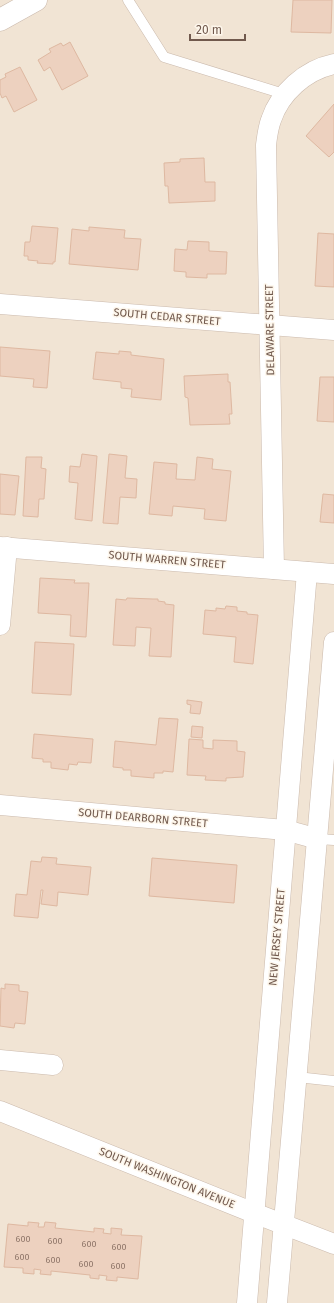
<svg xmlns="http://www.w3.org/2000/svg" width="334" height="1303" viewBox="0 0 334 1303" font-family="'Fira Sans',sans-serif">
<rect width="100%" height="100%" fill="#faf2e5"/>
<!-- residential -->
<rect fill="#f1e4d4" x="0" y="0" width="334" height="1303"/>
<!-- building -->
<g fill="#edd1bf" stroke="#deb8a1">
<polygon points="293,0 332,0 331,33 291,32"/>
<polygon points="70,42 88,76 62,90 50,67 44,71 38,60 51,52 49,49 61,43 63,46"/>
<polygon points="20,67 37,100 14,112 6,96 2,98 0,93 0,80 6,77 5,74"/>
<polygon points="334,104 334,152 329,157 306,136"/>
<polygon points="204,158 205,182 215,182 215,201 169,203 168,186 165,186 164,163 180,162 180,159"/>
<polygon points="32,226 58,228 55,262 53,262 53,264 37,263 38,261 28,260 28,256 24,256 25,242 30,242"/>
<polygon points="89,227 125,230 124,238 141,239 138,270 69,264 72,229 89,231"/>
<polygon points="318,233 334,234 334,287 315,286"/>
<polygon points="188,241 209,242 209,251 227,252 226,274 207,274 207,278 186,277 186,272 174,271 175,249 187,250"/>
<polygon points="0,347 50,351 47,388 33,387 34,379 0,376"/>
<polygon points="119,351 131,352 131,355 164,359 161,400 131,397 132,389 121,388 121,382 93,379 96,352 119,354"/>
<polygon points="228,374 228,382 230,382 232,414 229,414 230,424 190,425 188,398 185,397 184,376"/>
<polygon points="320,377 334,377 334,422 317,421"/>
<polygon points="82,454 97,456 92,521 75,519 78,483 69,482 70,466 80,467"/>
<polygon points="109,454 127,456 125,478 137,479 136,498 120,497 118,524 103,523"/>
<polygon points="26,457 42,457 41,468 46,469 44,499 39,499 38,517 23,516"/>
<polygon points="197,457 213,459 212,469 231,471 226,521 204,519 205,509 173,506 172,516 149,514 154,462 177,464 176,479 195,480"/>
<polygon points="0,474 19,476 15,515 0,514"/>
<polygon points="323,494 334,495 334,523 320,522"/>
<polygon points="40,578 75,580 74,583 89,583 86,637 70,636 71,615 38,613"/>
<polygon points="127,598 153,599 158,599 158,601 165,602 165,604 174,605 171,657 149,656 151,628 136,627 135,646 113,645 116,599 126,600"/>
<polygon points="226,606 237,607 237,611 247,612 247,614 258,615 253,664 234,662 236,637 203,634 205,610 216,611 216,608 225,609"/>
<polygon points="35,642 74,644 71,695 32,693"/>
<polygon points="187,700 202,702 200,714 190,713 191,705 187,704"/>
<polygon points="159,718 178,719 173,772 163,771 163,773 154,773 154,778 131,776 131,770 123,770 123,768 113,767 115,741 156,745"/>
<polygon points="192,726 203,727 202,738 191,737"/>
<polygon points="34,734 93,739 91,763 78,762 77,765 69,764 68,770 51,768 51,762 43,762 43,759 32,758"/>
<polygon points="189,739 203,740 203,748 213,749 213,740 237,741 237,751 245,752 243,777 226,778 226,781 205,780 206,776 187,775"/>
<polygon points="42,857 57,858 56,864 91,867 88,895 58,892 57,906 41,904 43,890 41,890 38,918 14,916 16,894 27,895 31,861 41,862"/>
<polygon points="152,858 237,865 234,903 149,896"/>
<polygon points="5,984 19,985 19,991 28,992 25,1024 15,1023 14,1028 0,1026 1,988 5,989"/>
<polygon points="28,1222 39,1223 38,1227 44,1227 45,1222 56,1223 55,1228 94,1232 94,1228 104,1229 103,1233 111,1234 111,1228 122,1229 121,1235 142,1236 138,1279 117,1277 117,1281 106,1280 107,1276 99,1275 99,1279 90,1278 90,1275 51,1271 51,1275 40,1274 41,1270 34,1269 34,1274 23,1273 23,1268 4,1267 8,1224 28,1226"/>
</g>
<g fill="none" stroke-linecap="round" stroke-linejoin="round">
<!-- service casing -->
<g stroke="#cbbaad" stroke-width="11">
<g id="service">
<polyline points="128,0 164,57 284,94"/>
<polyline points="318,839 334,840"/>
<polyline points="297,1077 334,1081"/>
</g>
</g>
<!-- minor casing -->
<g stroke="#cbbaad" stroke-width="21">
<g id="minor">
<polyline points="0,304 334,330"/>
<polyline points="0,547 334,574"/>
<path d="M274,569L266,145C267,137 268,128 271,120C280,93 305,70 334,64"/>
<polyline points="0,625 7,547"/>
<polyline points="0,805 285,830 318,839"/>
<polyline points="0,1060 53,1065"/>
<polyline points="0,1111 254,1213 334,1244"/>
<polyline points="247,1303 307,572"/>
<polyline points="277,1303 334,642"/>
</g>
</g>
<!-- tertiary casing -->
<g stroke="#cbbaad" stroke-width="23">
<polyline id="tertiary" points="0,20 36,0"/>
</g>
<!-- service -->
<use href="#service" stroke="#fff" stroke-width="10"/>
<!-- minor -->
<use href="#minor" stroke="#fff" stroke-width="20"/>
<!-- tertiary -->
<use href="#tertiary" stroke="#fff" stroke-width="22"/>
</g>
<g text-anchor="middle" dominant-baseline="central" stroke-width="3" stroke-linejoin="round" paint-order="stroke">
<!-- number labels -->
<g font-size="9" fill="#90776a">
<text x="23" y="1239">600</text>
<text x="55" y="1241">600</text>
<text x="89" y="1244">600</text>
<text x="119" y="1247">600</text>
<text x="22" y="1257">600</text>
<text x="53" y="1260">600</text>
<text x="86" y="1264">600</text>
<text x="118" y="1266">600</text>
</g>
<!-- street labels -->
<g font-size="11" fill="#71594d" stroke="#fdf6eb">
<text transform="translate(167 317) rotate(5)">SOUTH CEDAR STREET</text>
<text transform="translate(270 330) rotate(-91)">DELAWARE STREET</text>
<text transform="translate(167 560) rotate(5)">SOUTH WARREN STREET</text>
<text transform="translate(143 818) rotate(5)">SOUTH DEARBORN STREET</text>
<text transform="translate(277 937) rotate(-85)">NEW JERSEY STREET</text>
<text transform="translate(167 1178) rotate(22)">SOUTH WASHINGTON AVENUE</text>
</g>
</g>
<!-- scale -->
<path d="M190 34v6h55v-6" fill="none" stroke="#71594d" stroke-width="2"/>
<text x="196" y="34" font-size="12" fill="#71594d" stroke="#fdf6eb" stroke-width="3" paint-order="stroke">20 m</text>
</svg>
